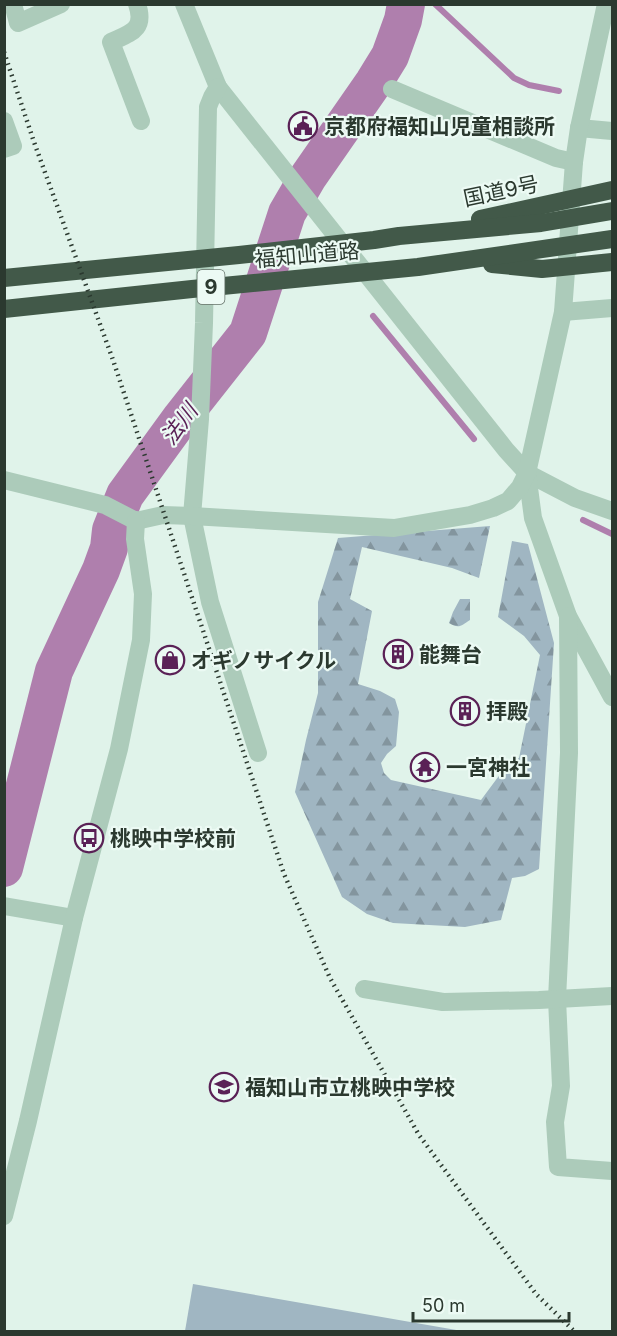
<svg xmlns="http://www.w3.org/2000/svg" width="617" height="1336" viewBox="0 0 617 1336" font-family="Inter,'Noto Sans JP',sans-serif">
<defs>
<pattern id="forest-firs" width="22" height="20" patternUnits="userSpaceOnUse" patternTransform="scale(1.5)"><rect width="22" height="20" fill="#a0b6c2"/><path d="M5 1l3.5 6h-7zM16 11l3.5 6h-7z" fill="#83959e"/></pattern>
</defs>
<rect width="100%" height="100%" fill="#e0f3ea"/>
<!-- forest -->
<g fill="url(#forest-firs)">
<polygon points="490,526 479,578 452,568 362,547 350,599 372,611 358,684 380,691 395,699 399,712 396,746 387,754 381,763 384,773 391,780 481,800 504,769 519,758 540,655 524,636 498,617 512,541 528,544 554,643 539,869 525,876 512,878 501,920 465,927 393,923 367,914 342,897 295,792 306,740 318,693 318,602 338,538"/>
<path d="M460,599H470V620C461,626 459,629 449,623L453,612Z"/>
</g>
<!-- pitch -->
<polygon fill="#a0b6c2" points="193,1284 462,1331 185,1331"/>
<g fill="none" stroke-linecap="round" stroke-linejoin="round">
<!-- stream -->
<g stroke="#af7fad" stroke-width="6">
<polyline points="435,4 514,78 529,85 559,91"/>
<polyline points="287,213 293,217"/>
<polyline points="373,316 474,439"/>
<polyline points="583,520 612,534"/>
</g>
<!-- river -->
<polyline stroke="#af7fad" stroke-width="38" points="4,868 54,671 101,570 109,548 111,530 125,495 181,418 248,333 287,213 308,177 374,82 390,56 403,20 406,4"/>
<!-- minor -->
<g stroke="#accbba" stroke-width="18">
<polyline points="13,4 18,23 61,4"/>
<path d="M137,4C146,30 130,33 111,42L141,121"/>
<polyline points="184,4 218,87 506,450 527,473 575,498 612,511"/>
<polyline points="218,87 212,97 208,107 204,323 200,419 192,516 210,602 258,753"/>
<polyline points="392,89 556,158 574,162"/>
<polyline points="4,121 13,146 4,149"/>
<polyline points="579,128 612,131"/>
<polyline points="563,312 612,308"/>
<polyline points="527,473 533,518 568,616 612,697"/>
<polyline points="4,480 105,505 136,521 163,515 192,516 394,528 470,515 493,508 508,501 520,487 527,473 563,312 574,162 579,128 606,4"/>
<polyline points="568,616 569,753 557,999 561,1086 555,1122 558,1167 612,1171"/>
<polyline points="4,906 74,918"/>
<polyline points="364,989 443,1002 539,1000 612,996"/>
<polyline points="4,1216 28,1121 74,918 119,749 141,640 143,594 135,539 136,521"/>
</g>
<!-- highway -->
<g stroke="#425949" stroke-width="18">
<polyline points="480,219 612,190"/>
<polyline points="492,264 542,269 612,262"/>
<polyline points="4,278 239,255 374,240 399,236 541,223 612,211"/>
<polyline points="4,309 192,289 418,267 612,239"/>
</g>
<!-- rail -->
<polyline stroke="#2b392f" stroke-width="4.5" stroke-dasharray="1.5 4.5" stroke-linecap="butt" points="4,52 34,142 113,360 284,874 330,978 419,1135 536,1294 575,1332"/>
</g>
<!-- icons -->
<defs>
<g id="civic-ring" transform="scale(1.5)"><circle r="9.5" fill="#ecfaf4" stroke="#5a2156" stroke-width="1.5"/><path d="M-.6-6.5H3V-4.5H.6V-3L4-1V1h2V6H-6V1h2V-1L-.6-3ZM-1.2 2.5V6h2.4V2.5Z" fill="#5a2156"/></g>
<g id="building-ring" transform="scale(1.5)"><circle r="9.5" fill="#ecfaf4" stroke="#5a2156" stroke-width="1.5"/><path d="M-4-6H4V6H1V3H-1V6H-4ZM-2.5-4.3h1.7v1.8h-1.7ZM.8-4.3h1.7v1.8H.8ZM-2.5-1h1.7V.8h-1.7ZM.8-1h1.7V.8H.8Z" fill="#5a2156"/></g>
<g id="shop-ring" transform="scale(1.5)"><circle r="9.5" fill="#ecfaf4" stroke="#5a2156" stroke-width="1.5"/><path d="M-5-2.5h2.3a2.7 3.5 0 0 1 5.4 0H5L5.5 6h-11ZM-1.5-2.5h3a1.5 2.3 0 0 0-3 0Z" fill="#5a2156"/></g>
<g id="temple-ring" transform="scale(1.5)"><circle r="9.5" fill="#ecfaf4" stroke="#5a2156" stroke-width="1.5"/><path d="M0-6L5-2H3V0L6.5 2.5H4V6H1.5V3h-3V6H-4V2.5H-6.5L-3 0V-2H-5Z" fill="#5a2156"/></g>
<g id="bus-ring" transform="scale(1.5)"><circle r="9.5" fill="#ecfaf4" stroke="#5a2156" stroke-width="1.5"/><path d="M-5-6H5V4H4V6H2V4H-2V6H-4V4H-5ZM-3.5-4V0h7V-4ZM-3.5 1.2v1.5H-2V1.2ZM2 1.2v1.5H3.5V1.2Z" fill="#5a2156"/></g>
<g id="school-ring" transform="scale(1.5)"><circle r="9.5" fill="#ecfaf4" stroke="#5a2156" stroke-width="1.5"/><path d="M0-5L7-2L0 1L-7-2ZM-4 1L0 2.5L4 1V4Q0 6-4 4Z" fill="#5a2156"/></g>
</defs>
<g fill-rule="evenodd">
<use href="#civic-ring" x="303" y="126"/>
<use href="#building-ring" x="398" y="654"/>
<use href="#shop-ring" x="170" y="660"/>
<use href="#building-ring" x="465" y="711"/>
<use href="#temple-ring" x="425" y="767"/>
<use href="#bus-ring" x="89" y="838"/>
<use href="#school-ring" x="224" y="1087"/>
</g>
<g text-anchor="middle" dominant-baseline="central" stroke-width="4.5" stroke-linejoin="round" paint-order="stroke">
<!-- shield labels -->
<rect fill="#ecfaf4" stroke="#65736a" stroke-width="1.5" x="197.5" y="270" width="27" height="34" rx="4.5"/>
<g font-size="20" font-weight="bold" fill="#2b392f">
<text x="211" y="287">9</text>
</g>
<!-- poi labels -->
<g font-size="21" font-weight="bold" fill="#2b392f" stroke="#ecfaf4" text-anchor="start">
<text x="324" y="126">京都府福知山児童相談所</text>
<text x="419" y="654">能舞台</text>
<text x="191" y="660">オギノサイクル</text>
<text x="486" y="711">拝殿</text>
<text x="446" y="767">一宮神社</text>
<text x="110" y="838">桃映中学校前</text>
<text x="245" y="1087">福知山市立桃映中学校</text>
</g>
<!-- street labels -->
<g font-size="21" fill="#2b392f" stroke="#ecfaf4">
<text transform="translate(501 191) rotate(-12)">国道9号</text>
<text transform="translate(307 255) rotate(-5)">福知山道路</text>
</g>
<!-- water labels -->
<g font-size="22" font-style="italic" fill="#5a2156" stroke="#ecfaf4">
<text transform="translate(179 424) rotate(-53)">法川</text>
</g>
</g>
<!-- border -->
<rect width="617" height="1336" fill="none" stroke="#2b392f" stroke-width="12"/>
<!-- scale -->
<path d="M413 1312v9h156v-9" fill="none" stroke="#2b392f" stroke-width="3"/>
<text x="422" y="1312" font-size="18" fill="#2b392f" stroke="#ecfaf4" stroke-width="4.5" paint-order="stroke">50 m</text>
</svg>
